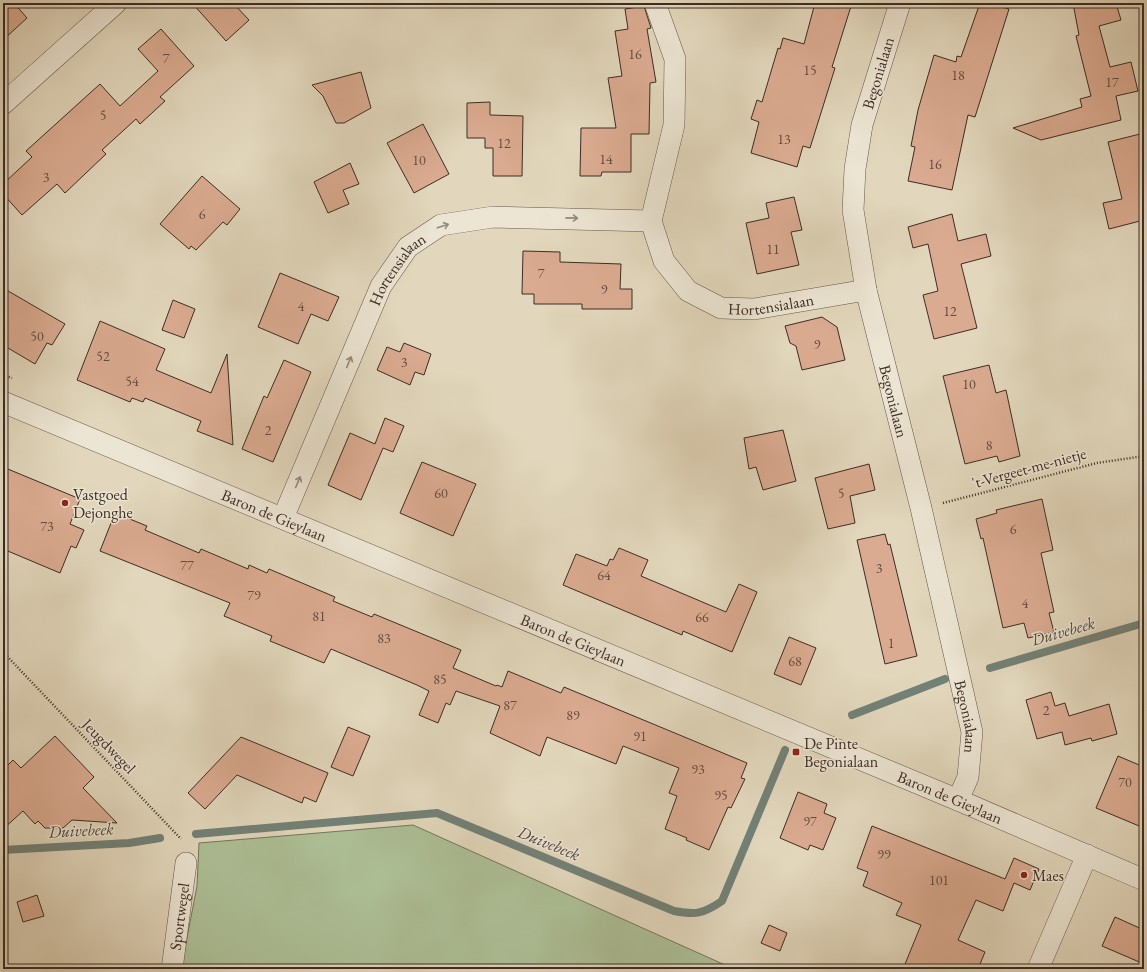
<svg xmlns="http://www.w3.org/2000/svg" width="1147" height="972" viewBox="0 0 1147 972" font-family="'EB Garamond',serif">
<rect width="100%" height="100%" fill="#e2d7bc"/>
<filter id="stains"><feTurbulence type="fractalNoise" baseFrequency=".005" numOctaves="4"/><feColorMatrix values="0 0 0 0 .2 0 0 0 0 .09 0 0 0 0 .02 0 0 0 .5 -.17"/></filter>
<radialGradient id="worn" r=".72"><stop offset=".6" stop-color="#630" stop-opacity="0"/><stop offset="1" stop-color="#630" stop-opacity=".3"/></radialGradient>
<!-- green -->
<polygon fill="#adbf96" stroke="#75765d" points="413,825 734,969 181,969 197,886 199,843"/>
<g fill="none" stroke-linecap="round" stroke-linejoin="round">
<!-- stream -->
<g stroke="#728177" stroke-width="8">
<polyline points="990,668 1144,623"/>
<polyline points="852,715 945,679"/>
<path d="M196,834L437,813L674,911C696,915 703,914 722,901L785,750"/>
<polyline points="3,850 129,843 160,838"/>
</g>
</g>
<!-- building -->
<g fill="#dbab91" stroke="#3d2c24">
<polygon points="3,3 14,3 27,18 3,40"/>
<polygon points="192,3 233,3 249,20 226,41"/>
<polygon points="815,3 852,3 832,67 835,68 810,148 803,146 797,167 751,153 759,122 751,119 757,100 762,102 778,48 780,49 783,38 804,44"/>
<polygon points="980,3 987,3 1009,9 975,117 968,115 952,190 908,181 915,147 911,146 918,110 934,55 956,62 957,56 961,57"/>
<polygon points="1073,3 1116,3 1121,20 1099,26 1110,67 1131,62 1138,91 1116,96 1121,120 1041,140 1013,128 1082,107 1080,99 1091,96 1076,36 1079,35"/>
<polygon points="644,6 651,28 647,29 656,82 650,83 649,134 631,134 631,172 602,172 601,176 580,176 581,128 616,128 608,78 622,76 615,31 628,29 625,9"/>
<polygon points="161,29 194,66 160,97 165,101 140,124 136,119 102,150 106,154 65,193 57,184 22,215 3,194 3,184 32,157 26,151 100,84 120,106 158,71 138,49"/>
<polygon points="361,72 371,108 344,123 336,123 323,96 312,85"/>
<polygon points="490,102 490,115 523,116 522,176 493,176 493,148 485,148 485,138 467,138 467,103"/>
<polygon points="423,124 449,174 414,193 387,143"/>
<polygon points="1144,133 1144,220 1109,229 1103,203 1122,199 1108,142"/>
<polygon points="350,163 359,184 343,190 349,204 328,213 314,182"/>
<polygon points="202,176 240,209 227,225 223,222 196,250 191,246 189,249 160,224"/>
<polygon points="794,197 802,230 791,232 799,265 757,274 746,223 769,218 766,203"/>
<polygon points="952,214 958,241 986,234 991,256 961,264 977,328 934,339 923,295 938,291 928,244 913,248 908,227"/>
<polygon points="523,251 560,252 560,262 621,264 620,289 632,289 632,309 582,309 582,304 534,304 534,294 522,294"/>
<polygon points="280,273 339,297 328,321 311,314 298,344 258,327"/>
<polygon points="3,288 65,324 52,345 47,343 35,364 3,345"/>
<polygon points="173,300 195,309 184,338 162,330"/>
<polygon points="822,317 837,327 845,360 802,370 796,346 790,343 785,326"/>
<polygon points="100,321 165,349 156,370 211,393 227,354 233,445 197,431 201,421 145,398 143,402 132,398 130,402 77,380"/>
<polygon points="404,343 431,354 424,375 415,372 410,385 377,370 387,347 400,352"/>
<polygon points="284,360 311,372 273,462 242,449 264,396 267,398"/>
<polygon points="989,365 996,393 1006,390 1020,456 999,462 997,456 965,464 943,376"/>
<polygon points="385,418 404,426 393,452 383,448 361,500 328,485 350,433 375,444"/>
<polygon points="783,430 796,481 763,490 756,467 749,469 744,438"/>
<polygon points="422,462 476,484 453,536 400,513"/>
<polygon points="869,464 875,490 850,496 855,523 828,529 815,478"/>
<polygon points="3,467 80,499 70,524 84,530 76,548 71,546 60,573 3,549"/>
<polygon points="1042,499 1053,550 1041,553 1054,612 1049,613 1054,632 1028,638 1024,623 1003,628 983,538 981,539 976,519 997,513 996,510"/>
<polygon points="115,513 147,526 145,530 199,553 201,549 248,569 249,565 267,573 269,569 335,597 333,601 372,617 374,614 461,650 453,668 496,686 497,685 502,687 508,671 561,693 564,687 747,763 741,778 745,779 731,808 728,807 709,850 686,840 687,838 665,829 677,796 669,793 679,768 623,746 616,764 547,737 540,756 490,733 500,706 456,691 450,705 446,703 438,723 419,715 429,691 417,685 331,649 324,663 270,641 272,636 224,616 230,603 100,551"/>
<polygon points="885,534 888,545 890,544 917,656 885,664 857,540"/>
<polygon points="619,548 648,560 641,576 726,612 739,584 757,592 732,652 683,631 682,635 563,585 576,554 607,566 610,559 613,560"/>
<polygon points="789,637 816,648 801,685 774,674"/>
<polygon points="1051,692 1055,706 1065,703 1069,716 1109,704 1117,734 1092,741 1091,738 1065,745 1062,732 1037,739 1026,700"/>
<polygon points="348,727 370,736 353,776 331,767"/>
<polygon points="55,736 94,777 83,788 117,823 72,820 63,828 45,828 38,821 35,824 23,811 3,829 3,770 13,760 21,768"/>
<polygon points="241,737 328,773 316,802 304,797 302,803 237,775 205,809 188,793"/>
<polygon points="1118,756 1144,767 1144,828 1096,808"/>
<polygon points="798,792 827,804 824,813 836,818 823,850 810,845 808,850 780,838"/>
<polygon points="872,826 1005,879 1014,858 1039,869 1030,890 1014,883 1003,911 976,900 958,940 985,952 978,969 903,969 921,925 896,915 902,903 863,886 868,872 857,868"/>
<polygon points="37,895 44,916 23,922 17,902"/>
<polygon points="1115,917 1144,930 1144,964 1102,946"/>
<polygon points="769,925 787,933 780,951 761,943"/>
</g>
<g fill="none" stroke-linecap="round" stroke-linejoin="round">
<!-- minor casing -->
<g stroke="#66574a" stroke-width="22">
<g id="minor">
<path id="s1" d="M655,3L675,59L674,125L651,221L664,261L688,291L721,308L754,309L866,290"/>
<path id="s2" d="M900,3L862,125L855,169L853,210L866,290L921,508L972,732L968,777L958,800"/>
<polyline points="3,104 116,3"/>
<path id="s3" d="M3,402L958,800L1144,880"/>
<path id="s4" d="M283,518L381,286L408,247L441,225L493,217L651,221"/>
<path id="s5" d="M172,969L186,863"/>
<polyline points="1038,969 1087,855"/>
</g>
</g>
<!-- path -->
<g stroke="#3d2c24" stroke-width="2.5" stroke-dasharray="1 2" stroke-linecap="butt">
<polyline points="3,375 12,378"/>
<polyline points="943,503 1097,463 1144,456"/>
<polyline points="3,652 181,839"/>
</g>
<!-- minor -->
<use href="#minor" stroke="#ece5d3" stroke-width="21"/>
</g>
<!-- one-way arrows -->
<defs><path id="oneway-shaft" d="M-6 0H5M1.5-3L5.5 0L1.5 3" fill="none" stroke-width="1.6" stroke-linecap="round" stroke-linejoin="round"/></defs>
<g stroke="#94887c">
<use href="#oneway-shaft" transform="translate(572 218) rotate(1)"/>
<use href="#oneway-shaft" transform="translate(443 226) rotate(-18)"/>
<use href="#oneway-shaft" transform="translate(349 362) rotate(-67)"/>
<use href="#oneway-shaft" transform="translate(298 482) rotate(-67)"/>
</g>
<!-- markers -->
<g fill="#8f2418" stroke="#ece5d3" stroke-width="1.5">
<circle cx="65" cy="503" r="4"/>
<rect x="792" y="748" width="8" height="8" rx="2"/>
<circle cx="1024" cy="875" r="4"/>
</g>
<g text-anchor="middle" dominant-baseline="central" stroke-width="3" stroke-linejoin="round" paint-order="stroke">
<!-- number labels -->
<g font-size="14" fill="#644c3f">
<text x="635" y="54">16</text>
<text x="166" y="58">7</text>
<text x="810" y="70">15</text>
<text x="958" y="75">18</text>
<text x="1112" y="82">17</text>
<text x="103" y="115">5</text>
<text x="784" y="139">13</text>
<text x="504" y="143">12</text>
<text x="606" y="159">14</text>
<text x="419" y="160">10</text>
<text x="935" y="164">16</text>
<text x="46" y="177">3</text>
<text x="202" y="214">6</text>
<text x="773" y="249">11</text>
<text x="541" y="273">7</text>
<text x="604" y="289">9</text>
<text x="301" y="306">4</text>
<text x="950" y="311">12</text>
<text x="37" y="336">50</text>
<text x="817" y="344">9</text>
<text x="103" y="356">52</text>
<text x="404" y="362">3</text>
<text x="132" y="381">54</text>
<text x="969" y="384">10</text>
<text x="268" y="430">2</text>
<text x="989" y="445">8</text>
<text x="441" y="493">60</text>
<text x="841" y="493">5</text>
<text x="47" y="526">73</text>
<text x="1013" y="529">6</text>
<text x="187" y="565">77</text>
<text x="879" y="568">3</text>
<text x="604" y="575">64</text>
<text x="254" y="595">79</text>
<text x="1025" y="603">4</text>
<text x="319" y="616">81</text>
<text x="702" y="617">66</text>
<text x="384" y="638">83</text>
<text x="891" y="643">1</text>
<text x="795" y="661">68</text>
<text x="440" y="679">85</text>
<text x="510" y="705">87</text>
<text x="1046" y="710">2</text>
<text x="573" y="715">89</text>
<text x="640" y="736">91</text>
<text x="698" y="769">93</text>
<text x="1125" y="782">70</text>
<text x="721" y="795">95</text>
<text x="810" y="821">97</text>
<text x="884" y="854">99</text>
<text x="939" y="880">101</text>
</g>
<!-- street labels -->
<g font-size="16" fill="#3d2c24" stroke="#ece5d3">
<text transform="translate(878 73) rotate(-73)">Begonialaan</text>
<text stroke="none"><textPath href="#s4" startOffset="275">Hortensialaan</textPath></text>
<text stroke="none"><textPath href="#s1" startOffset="392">Hortensialaan</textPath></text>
<text stroke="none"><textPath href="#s2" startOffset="409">Begonialaan</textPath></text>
<text transform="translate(1029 468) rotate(-15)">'t-Vergeet-me-nietje</text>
<text stroke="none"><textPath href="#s3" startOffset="294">Baron de Gieylaan</textPath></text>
<text stroke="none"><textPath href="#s3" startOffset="618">Baron de Gieylaan</textPath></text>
<text stroke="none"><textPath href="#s2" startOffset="733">Begonialaan</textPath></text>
<text transform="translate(109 746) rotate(46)">Jeugdwegel</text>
<text stroke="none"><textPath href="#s3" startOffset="1026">Baron de Gieylaan</textPath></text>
<text stroke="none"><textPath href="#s5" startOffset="53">Sportwegel</textPath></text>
</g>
<!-- poi labels -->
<g font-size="16" fill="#3d2c24" stroke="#ece5d3" text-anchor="start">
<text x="73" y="494">Vastgoed<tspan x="73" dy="18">Dejonghe</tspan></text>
<text x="804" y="743">De Pinte<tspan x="804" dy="18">Begonialaan</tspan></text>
<text x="1032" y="875">Maes</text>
</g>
<!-- water labels -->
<g font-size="17" font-style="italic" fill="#4f4840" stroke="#ece5d3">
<text transform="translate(1063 631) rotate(-16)">Duivebeek</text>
<text transform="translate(81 830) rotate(-3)">Duivebeek</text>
<text transform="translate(549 843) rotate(22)">Duivebeek</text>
</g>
</g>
<!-- margin -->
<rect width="1147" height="972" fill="none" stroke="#e2d7bc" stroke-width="16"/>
<rect x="4" y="4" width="1139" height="964" fill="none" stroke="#3d2c24" stroke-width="2"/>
<rect x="8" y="8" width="1131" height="956" fill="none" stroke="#3d2c24"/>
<rect width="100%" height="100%" filter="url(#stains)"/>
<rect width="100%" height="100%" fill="url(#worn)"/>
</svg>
